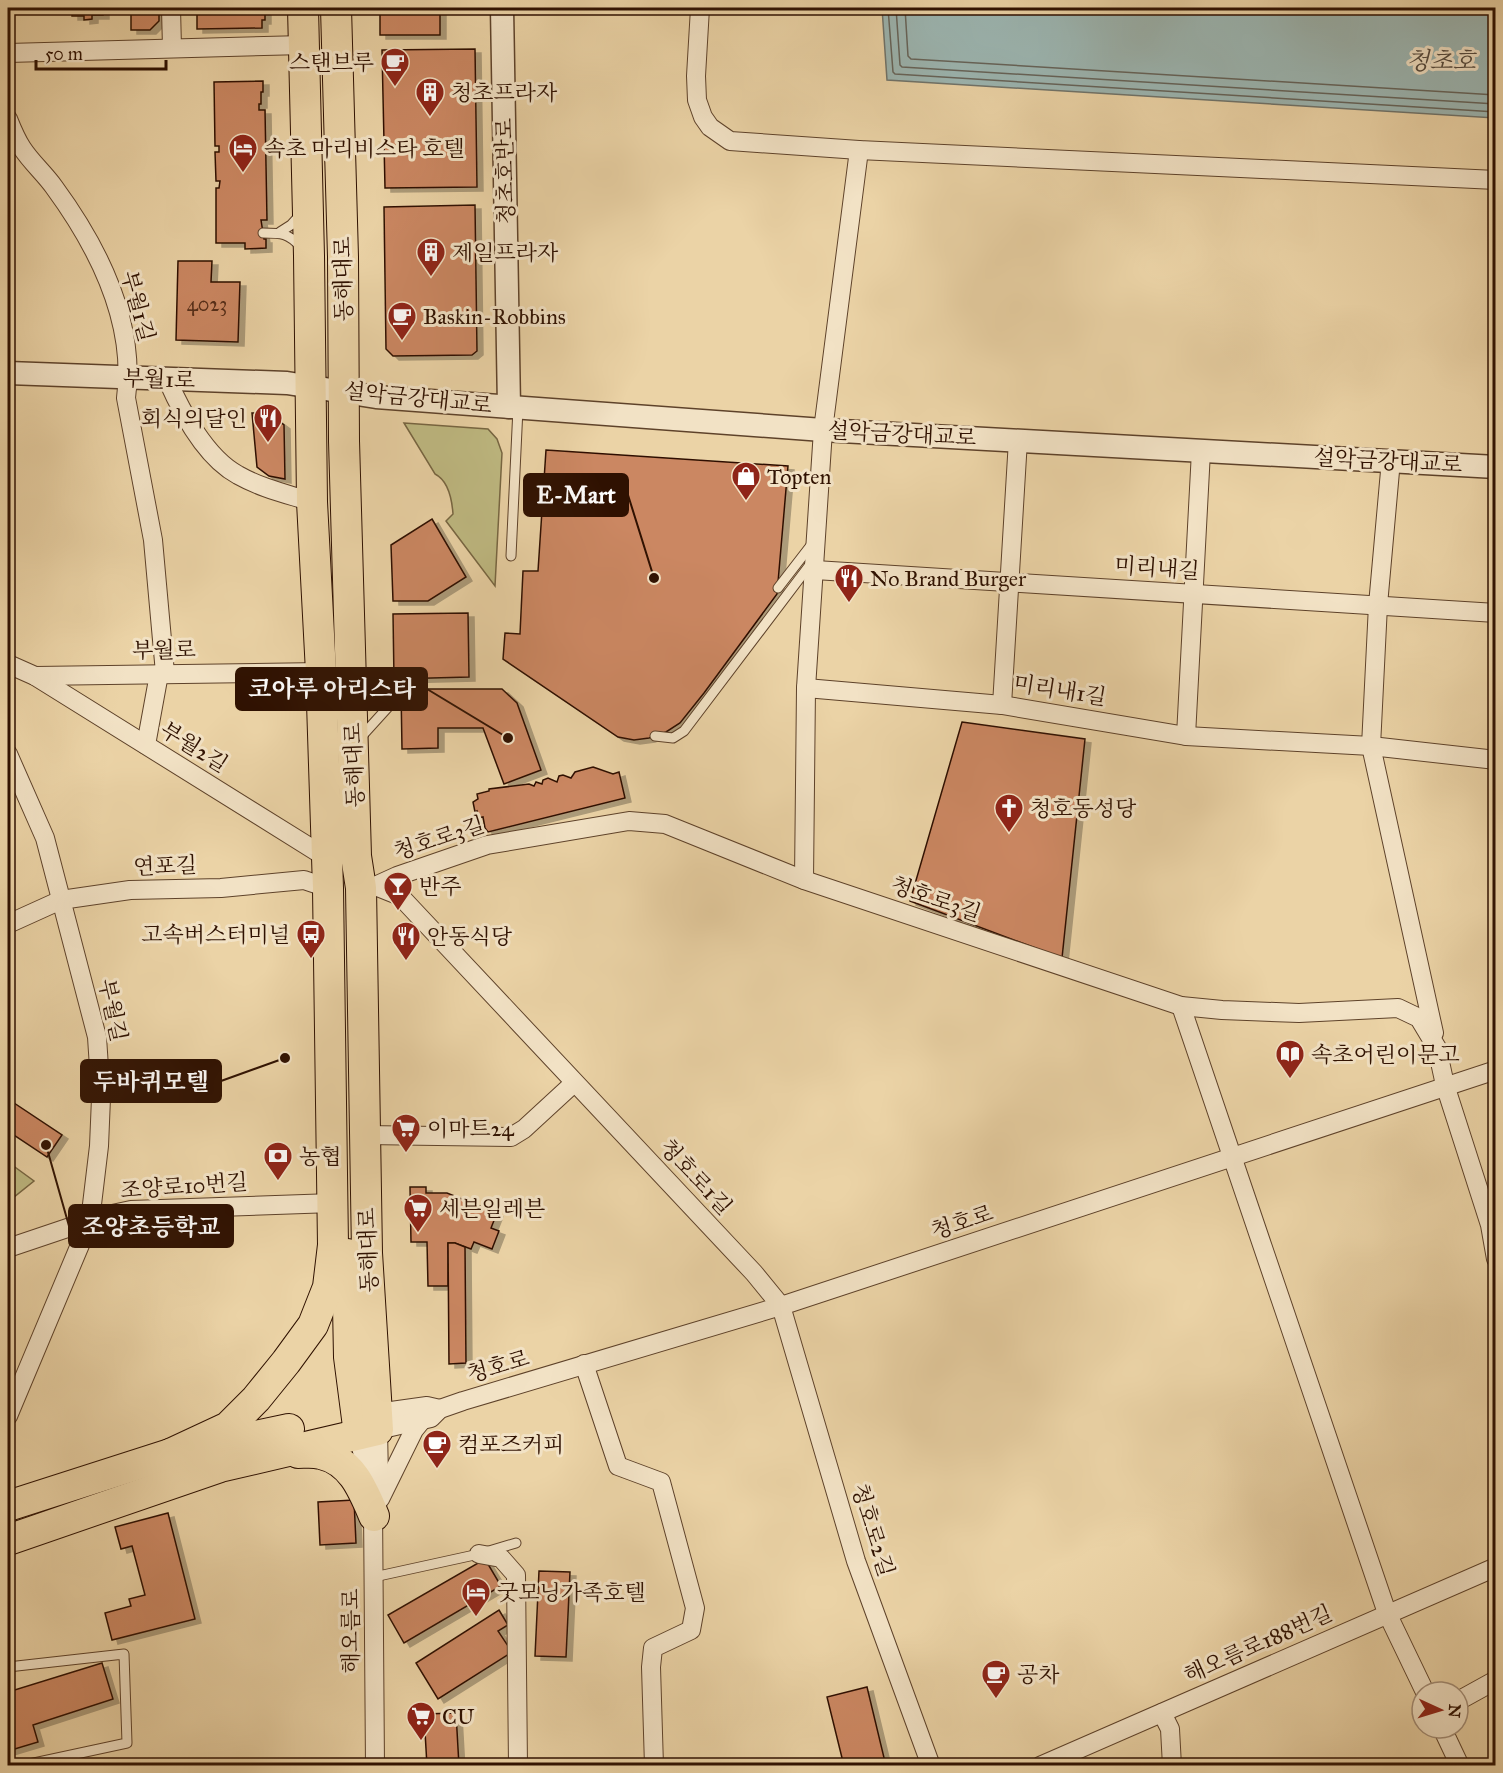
<svg xmlns="http://www.w3.org/2000/svg" width="1503" height="1773" viewBox="0 0 1503 1773" font-family="'IM FELL Great Primer','Noto Serif KR',serif">
<defs>
<filter id="shadow"><feDropShadow dx="6" dy="4" stdDeviation="0" flood-color="#0004"/></filter>
</defs>
<rect width="100%" height="100%" fill="#ebd3a6"/>
<filter id="stains"><feTurbulence type="fractalNoise" baseFrequency=".00333" numOctaves="4"/><feColorMatrix values="0 0 0 0 .2 0 0 0 0 .09 0 0 0 0 .02 0 0 0 .5 -.17"/></filter>
<radialGradient id="worn" r=".72"><stop offset=".6" stop-color="#630" stop-opacity="0"/><stop offset="1" stop-color="#630" stop-opacity=".3"/></radialGradient>
<!-- green -->
<g fill="#bfba82" stroke="#776642" stroke-width="1.5">
<path d="M404,423L488,429L497,439L502,453L495,586L446,521L453,514C452,500 449,481 435,474Z"/>
<polygon points="8,1162 34,1181 14,1197 8,1199"/>
</g>
<!-- water -->
<polygon fill="#9cb6b2" stroke="#70746b" stroke-width="1.5" points="882,8 1495,8 1495,118 887,80"/>
<g fill="none" stroke-linecap="round" stroke-linejoin="round">
<!-- shore -->
<g stroke="#66645a" stroke-width="1.5">
<polyline points="888,8 893,72 895,74 1496,112"/>
<polyline points="896,8 900,65 902,67 1496,104"/>
<polyline points="905,8 908,56 911,59 1496,95"/>
</g>
</g>
<!-- building -->
<g fill="#cb8762" stroke="#2f1101" stroke-width="1.5" filter="url(#shadow)">
<polygon points="72,8 103,8 103,15 92,15 92,19 84,20 84,16 72,16"/>
<polygon points="131,8 159,8 159,21 150,30 131,30"/>
<polygon points="231,8 262,8 262,10 265,10 265,20 262,20 262,28 197,29 197,13 231,13"/>
<rect x="380" y="8" width="60" height="27"/>
<polygon points="475,49 477,187 385,188 382,50"/>
<polygon points="263,81 263,92 261,92 261,104 259,104 259,110 265,110 267,220 261,220 264,239 266,239 266,248 245,249 245,243 216,243 216,188 219,188 220,181 216,181 215,152 219,152 219,146 215,146 214,82"/>
<polygon points="475,205 477,351 472,355 393,356 386,349 384,207"/>
<polygon points="178,261 212,261 211,282 240,282 238,342 176,340"/>
<polygon points="252,413 268,413 284,425 285,479 269,476 257,467"/>
<polygon points="546,450 788,466 777,594 704,693 680,723 666,732 649,738 634,740 618,737 503,659 505,633 520,634 523,571 538,571"/>
<polygon points="432,519 466,577 428,601 393,601 391,545"/>
<polygon points="468,613 469,677 394,679 393,614"/>
<polygon points="401,689 502,689 517,703 541,770 504,784 483,728 438,728 438,748 402,749"/>
<polygon points="962,722 1085,739 1062,958 910,901"/>
<polygon points="593,767 613,774 619,772 625,798 488,832 485,828 483,817 478,818 477,811 475,812 473,802 478,799 477,794 489,791 489,789 529,784 534,786 536,782 542,784 543,780 548,778 557,782 559,776 563,775 571,778 575,772"/>
<polygon points="8,1099 62,1135 47,1157 8,1131"/>
<polygon points="410,1187 426,1187 426,1193 447,1193 497,1213 491,1228 499,1231 492,1249 474,1242 471,1249 455,1243 448,1243 448,1286 428,1286 427,1242 411,1242"/>
<polygon points="448,1243 455,1243 465,1247 466,1363 449,1364"/>
<polygon points="354,1500 356,1543 320,1545 318,1502"/>
<polygon points="168,1513 195,1619 112,1640 105,1613 131,1606 129,1599 145,1595 132,1546 121,1549 115,1527"/>
<polygon points="485,1559 501,1586 404,1643 388,1615"/>
<polygon points="539,1571 570,1572 566,1657 535,1656"/>
<polygon points="499,1610 508,1625 498,1631 512,1652 438,1699 416,1663"/>
<polygon points="102,1663 113,1699 33,1725 38,1742 8,1751 8,1692"/>
<polygon points="867,1687 886,1766 844,1766 827,1697"/>
<polygon points="456,1713 459,1766 427,1766 424,1714"/>
</g>
<g fill="none" stroke-linecap="round" stroke-linejoin="round">
<!-- service casing -->
<g stroke="#5e422a" stroke-width="11">
<g id="service">
<polyline points="280,232 291,225 301,214"/>
<path d="M263,233C282,233 288,233 301,247"/>
<polyline points="511,556 518,408"/>
<polyline points="778,588 812,544"/>
<polyline points="358,681 390,705 401,705"/>
<polyline points="655,736 673,738 684,731 812,562"/>
<polyline points="361,737 390,705"/>
<polyline points="374,1577 479,1554 516,1543"/>
<polyline points="8,1667 124,1654 127,1743 20,1766"/>
</g>
</g>
<!-- minor casing -->
<g stroke="#5e422a" stroke-width="20">
<g id="minor">
<polyline points="171,8 172,48"/>
<polyline points="700,8 696,76 697,100 703,117 710,127 730,141 859,150 1496,180"/>
<polyline points="8,53 304,45"/>
<path d="M8,119C12,129 16,139 22,148C31,162 44,173 54,187C98,247 136,322 126,398L153,540L165,673"/>
<path d="M167,379C181,411 206,458 238,475C261,488 287,494 312,502"/>
<polyline points="1391,460 1378,605 1371,746 1434,1033"/>
<polyline points="815,570 1496,613"/>
<polyline points="8,664 35,676 327,858"/>
<polyline points="35,676 321,672"/>
<polyline points="806,688 1002,705 1186,736 1371,746 1496,760"/>
<polyline points="1002,705 1018,440"/>
<polyline points="1186,736 1201,451"/>
<polyline points="146,745 159,674"/>
<polyline points="8,754 45,838 97,1037 101,1098 99,1146 90,1221 8,1416"/>
<polyline points="804,880 806,688 823,430 859,150"/>
<polyline points="375,886 400,896 754,1273 781,1306 856,1561 931,1766"/>
<polyline points="361,888 375,886 397,876 487,845 629,821 665,824 804,880 1181,1006 1222,1010 1299,1013 1398,1008 1419,1018 1437,1048 1445,1085 1490,1225 1496,1259"/>
<polyline points="8,924 61,900 130,890 221,888 304,880 328,888"/>
<polyline points="1181,1006 1387,1613 1425,1692"/>
<polyline points="365,1135 511,1137 524,1129 574,1083"/>
<polyline points="8,1248 103,1216 131,1210 333,1203"/>
<polyline points="584,1364 618,1466 661,1482 695,1608 691,1630 653,1648 651,1667 654,1766"/>
<polyline points="377,1413 427,1406 440,1409"/>
<polyline points="359,1434 367,1480 371,1489"/>
<polyline points="380,1499 414,1430 423,1419"/>
<polyline points="479,1554 501,1558 516,1575 518,1766"/>
<polyline points="1458,1701 1496,1680"/>
<polyline points="1162,1713 1170,1729 1172,1766"/>
<polyline points="1442,1728 1460,1766"/>
<polyline points="375,1766 373,1507 379,1478 378,1430 431,1418 440,1409 463,1401 781,1306 1496,1070"/>
<polyline points="1040,1766 1496,1567"/>
</g>
</g>
<!-- tertiary casing -->
<g stroke="#5e422a" stroke-width="25">
<g id="tertiary">
<polyline points="502,8 509,407"/>
<polyline points="8,373 287,383 376,397 823,430 1496,467"/>
</g>
</g>
<!-- primary casing -->
<g stroke="#2f1101" stroke-width="32">
<g id="primary">
<polyline points="347,1254 349,1357 359,1434"/>
<path d="M298,1453C305,1453 314,1452 321,1454C352,1461 363,1490 374,1516"/>
<polyline points="170,1454 228,1427 256,1399 286,1362 313,1325 328,1287 333,1245 328,888 321,672 312,502 309,256 303,8"/>
<polyline points="8,1506 170,1454 289,1429"/>
<polyline points="8,1540 220,1467 378,1430 367,1253 361,888 356,856 344,441 343,257 336,8"/>
</g>
</g>
<!-- service -->
<use href="#service" stroke="#f2e2c5" stroke-width="9"/>
<!-- minor -->
<use href="#minor" stroke="#f2e2c5" stroke-width="18"/>
<!-- tertiary -->
<use href="#tertiary" stroke="#f2e2c5" stroke-width="22"/>
<!-- primary -->
<use href="#primary" stroke="#ebd3a6" stroke-width="30"/>
</g>
<!-- icons -->
<defs>
<g id="cafe-pin" transform="scale(1.5)"><path d="M0 17L-7.5 6A9.5 9.5 0 1 1 7.5 6Z" fill="#8f2418" stroke="#f2e2c5"/><path d="M-5.5-4.5H6V0H3Q3 3.5 0 3.5H-2.5Q-5.5 3.5-5.5 0ZM3-3.2v2h1.7v-2ZM-6 4.5H4V6H-6Z" fill="#fff"/></g>
<g id="building-pin" transform="scale(1.5)"><path d="M0 17L-7.5 6A9.5 9.5 0 1 1 7.5 6Z" fill="#8f2418" stroke="#f2e2c5"/><path d="M-4-6H4V6H1V3H-1V6H-4ZM-2.5-4.3h1.7v1.8h-1.7ZM.8-4.3h1.7v1.8H.8ZM-2.5-1h1.7V.8h-1.7ZM.8-1h1.7V.8H.8Z" fill="#fff"/></g>
<g id="hotel-pin" transform="scale(1.5)"><path d="M0 17L-7.5 6A9.5 9.5 0 1 1 7.5 6Z" fill="#8f2418" stroke="#f2e2c5"/><path d="M-6-4.5h1.5V1H6V5H4.5V3h-9V5H-6ZM-4 0a1.8 1.8 0 1 1 3.6 0ZM.5 0V-2.5h3Q6-2.5 6 0Z" fill="#fff"/></g>
<g id="restaurant-pin" transform="scale(1.5)"><path d="M0 17L-7.5 6A9.5 9.5 0 1 1 7.5 6Z" fill="#8f2418" stroke="#f2e2c5"/><path d="M-5-6h1v4h1v-4h1v4h1v-4h1v5L-1.5 .5V6h-2V.5L-5-1ZM5-6V6H3V1.5H1.5Q1.5-4 5-6Z" fill="#fff"/></g>
<g id="shop-pin" transform="scale(1.5)"><path d="M0 17L-7.5 6A9.5 9.5 0 1 1 7.5 6Z" fill="#8f2418" stroke="#f2e2c5"/><path d="M-5-2.5h2.3a2.7 3.5 0 0 1 5.4 0H5L5.5 6h-11ZM-1.5-2.5h3a1.5 2.3 0 0 0-3 0Z" fill="#fff"/></g>
<g id="church-pin" transform="scale(1.5)"><path d="M0 17L-7.5 6A9.5 9.5 0 1 1 7.5 6Z" fill="#8f2418" stroke="#f2e2c5"/><path d="M-1.2-6h2.4v3.5h3.3v2.4h-3.3V6h-2.4V-.1h-3.3v-2.4h3.3Z" fill="#fff"/></g>
<g id="bar-pin" transform="scale(1.5)"><path d="M0 17L-7.5 6A9.5 9.5 0 1 1 7.5 6Z" fill="#8f2418" stroke="#f2e2c5"/><path d="M-6-5H6L.8 .8V4.5H3.5V6h-7V4.5H-.8V.8Z" fill="#fff"/></g>
<g id="bus-pin" transform="scale(1.5)"><path d="M0 17L-7.5 6A9.5 9.5 0 1 1 7.5 6Z" fill="#8f2418" stroke="#f2e2c5"/><path d="M-5-6H5V4H4V6H2V4H-2V6H-4V4H-5ZM-3.5-4V0h7V-4ZM-3.5 1.2v1.5H-2V1.2ZM2 1.2v1.5H3.5V1.2Z" fill="#fff"/></g>
<g id="library-pin" transform="scale(1.5)"><path d="M0 17L-7.5 6A9.5 9.5 0 1 1 7.5 6Z" fill="#8f2418" stroke="#f2e2c5"/><path d="M-6-4Q-3-5.5-.7-3.5V5Q-3 3-6 4ZM6-4Q3-5.5 .7-3.5V5Q3 3 6 4Z" fill="#fff"/></g>
<g id="supermarket-pin" transform="scale(1.5)"><path d="M0 17L-7.5 6A9.5 9.5 0 1 1 7.5 6Z" fill="#8f2418" stroke="#f2e2c5"/><path d="M-6-5.5h2.5l.6 2H6L4.5 2H-2.5L-4.4-4H-6ZM-1.5 3.2a1.3 1.3 0 1 0 .1 0ZM3 3.2a1.3 1.3 0 1 0 .1 0Z" fill="#fff"/></g>
<g id="bank-pin" transform="scale(1.5)"><path d="M0 17L-7.5 6A9.5 9.5 0 1 1 7.5 6Z" fill="#8f2418" stroke="#f2e2c5"/><path d="M-6-4H6V4H-6ZM0-2.3a2.3 2.3 0 1 0 0 4.6a2.3 2.3 0 1 0 0-4.6Z" fill="#fff"/></g>
</defs>
<g fill-rule="evenodd">
<use href="#cafe-pin" x="395" y="62"/>
<use href="#building-pin" x="430" y="92"/>
<use href="#hotel-pin" x="243" y="148"/>
<use href="#building-pin" x="431" y="252"/>
<use href="#cafe-pin" x="402" y="316"/>
<use href="#restaurant-pin" x="268" y="418"/>
<use href="#shop-pin" x="746" y="476"/>
<use href="#restaurant-pin" x="849" y="578"/>
<use href="#church-pin" x="1009" y="808"/>
<use href="#bar-pin" x="398" y="886"/>
<use href="#bus-pin" x="311" y="934"/>
<use href="#restaurant-pin" x="406" y="936"/>
<use href="#library-pin" x="1290" y="1054"/>
<use href="#supermarket-pin" x="406" y="1128"/>
<use href="#bank-pin" x="278" y="1156"/>
<use href="#supermarket-pin" x="418" y="1208"/>
<use href="#cafe-pin" x="437" y="1444"/>
<use href="#hotel-pin" x="476" y="1592"/>
<use href="#cafe-pin" x="996" y="1674"/>
<use href="#supermarket-pin" x="421" y="1716"/>
</g>
<g text-anchor="middle" dominant-baseline="central" stroke-width="6" stroke-linejoin="round" paint-order="stroke">
<!-- number labels -->
<g font-size="20" fill="#562e19">
<text x="207" y="304">4023</text>
</g>
<!-- poi labels -->
<g font-size="22" fill="#2f1101" stroke="#f2e2c5" text-anchor="start">
<text x="374" y="62" text-anchor="end">스탠브루</text>
<text x="451" y="92">청초프라자</text>
<text x="264" y="148">속초 마리비스타 호텔</text>
<text x="452" y="252">제일프라자</text>
<text x="423" y="316">Baskin-Robbins</text>
<text x="247" y="418" text-anchor="end">회식의달인</text>
<text x="767" y="476">Topten</text>
<text x="870" y="578">No Brand Burger</text>
<text x="1030" y="808">청호동성당</text>
<text x="419" y="886">반주</text>
<text x="290" y="934" text-anchor="end">고속버스터미널</text>
<text x="427" y="936">안동식당</text>
<text x="1311" y="1054">속초어린이문고</text>
<text x="427" y="1128">이마트24</text>
<text x="299" y="1156">농협</text>
<text x="439" y="1208">세븐일레븐</text>
<text x="458" y="1444">컴포즈커피</text>
<text x="497" y="1592">굿모닝가족호텔</text>
<text x="1017" y="1674">공차</text>
<text x="442" y="1716">CU</text>
</g>
<!-- street labels -->
<g font-size="22" fill="#2f1101" stroke="#f2e2c5">
<text transform="translate(505 171) rotate(-91)">청초호반로</text>
<text transform="translate(343 279) rotate(-91)">동해대로</text>
<text transform="translate(138 306) rotate(75)">부월1길</text>
<text transform="translate(159 379) rotate(2)">부월1로</text>
<text transform="translate(418 398) rotate(6)">설악금강대교로</text>
<text transform="translate(902 434) rotate(3)">설악금강대교로</text>
<text transform="translate(1388 461) rotate(3)">설악금강대교로</text>
<text transform="translate(1157 568) rotate(4)">미리내길</text>
<text transform="translate(164 650) rotate(-1)">부월로</text>
<text transform="translate(1060 690) rotate(9)">미리내1길</text>
<text transform="translate(194 747) rotate(32)">부월2길</text>
<text transform="translate(354 765) rotate(-92)">동해대로</text>
<text transform="translate(439 838) rotate(-18)">청호로3길</text>
<text transform="translate(165 866) rotate(-2)">연포길</text>
<text transform="translate(936 899) rotate(19)">청호로3길</text>
<text transform="translate(113 1010) rotate(78)">부월길</text>
<text transform="translate(696 1177) rotate(47)">청호로1길</text>
<text transform="translate(184 1186) rotate(-4)">조양로10번길</text>
<text transform="translate(962 1222) rotate(-18)">청호로</text>
<text transform="translate(368 1250) rotate(-92)">동해대로</text>
<text transform="translate(498 1366) rotate(-16)">청호로</text>
<text transform="translate(873 1530) rotate(73)">청호로2길</text>
<text transform="translate(350 1631) rotate(-90)">해오름로</text>
<text transform="translate(1258 1644) rotate(-24)">해오름로188번길</text>
</g>
<!-- water labels -->
<g font-size="24" font-style="italic" fill="#554b3f" stroke="#f2e2c5">
<text x="1441" y="61">청초호</text>
</g>
</g>
<!-- callouts -->
<path fill="none" stroke="#2f1101" stroke-width="2" d="M654 578L628 495M508 738L427 689M285 1058L221 1081M46 1145L69 1226"/>
<g fill="#2f1101" stroke="#f2e2c5" stroke-width="2">
<circle cx="654" cy="578" r="6"/>
<circle cx="508" cy="738" r="6"/>
<circle cx="285" cy="1058" r="6"/>
<circle cx="46" cy="1145" r="6"/>
</g>
<g fill="#2f1101" stroke="#2f1101" stroke-width="2">
<rect x="524" y="474" width="104" height="42" rx="6"/>
<rect x="236" y="668" width="191" height="42" rx="6"/>
<rect x="81" y="1060" width="140" height="42" rx="6"/>
<rect x="69" y="1205" width="164" height="42" rx="6"/>
</g>
<g font-size="24" text-anchor="middle" font-weight="bold" fill="#fff">
<text x="576" y="503">E-Mart</text>
<text x="332" y="697">코아루 아리스타</text>
<text x="151" y="1090">두바퀴모텔</text>
<text x="151" y="1235">조양초등학교</text>
</g>
<!-- margin -->
<rect width="1503" height="1773" fill="none" stroke="#ebd3a6" stroke-width="30"/>
<rect x="9" y="9" width="1485" height="1755" fill="none" stroke="#2f1101" stroke-width="3"/>
<rect x="15" y="15" width="1473" height="1743" fill="none" stroke="#2f1101" stroke-width="1.5"/>
<!-- north arrow -->
<g transform="translate(1440 1710) rotate(94)"><circle r="28" fill="#f2e2c5" stroke="#a48e77" stroke-width="1.5"/>
<path d="M0-4.5L10 22L0 15L-10 22Z" fill="#8f2418"/>
<text y="-9" font-size="16" font-weight="bold" text-anchor="middle" fill="#2f1101">N</text>
</g>
<!-- scale -->
<path d="M36 60v9h130v-9" fill="none" stroke="#2f1101" stroke-width="3"/>
<text x="45" y="60" font-size="18" fill="#2f1101" stroke="#f2e2c5" stroke-width="4.5" paint-order="stroke">50 m</text>
<rect width="100%" height="100%" filter="url(#stains)"/>
<rect width="100%" height="100%" fill="url(#worn)"/>
</svg>
